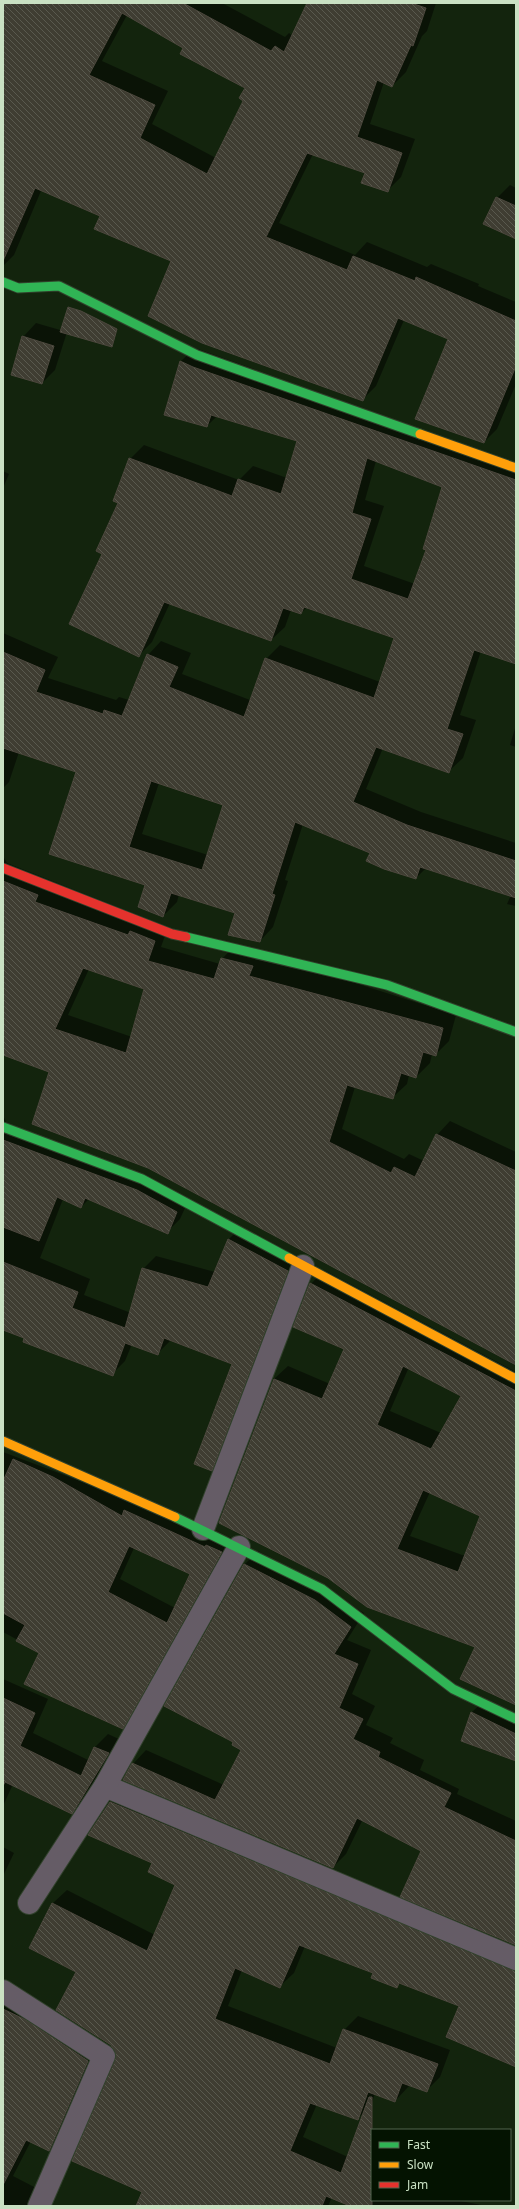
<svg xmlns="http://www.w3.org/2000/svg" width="519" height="2209" viewBox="0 0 519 2209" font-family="'Noto Sans',sans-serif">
<defs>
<pattern id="building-back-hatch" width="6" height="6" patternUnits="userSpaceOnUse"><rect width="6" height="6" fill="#3f3d32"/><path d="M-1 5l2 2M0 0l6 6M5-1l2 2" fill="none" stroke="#59594e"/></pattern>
</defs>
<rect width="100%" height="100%" fill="#13240d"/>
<!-- shadow -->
<g fill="#0007" fill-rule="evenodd">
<path d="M3,3H222L285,37L289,33L293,36L308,3H436L427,31L422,36L406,72L392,86L384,82L370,124L415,139L401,177L387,191L366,172L313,154L279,223L355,255L367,242L427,267L431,264L479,284L478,286L516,302V384L497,429L484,442L450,338L404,320L376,386L363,399L173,260L3,106ZM127,15L185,48L247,88L244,101L216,158L152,124L168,91L102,61Z"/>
<polygon points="3,139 54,160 14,255 3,266"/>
<polygon points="510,185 516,188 516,238 497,198"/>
<polygon points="36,323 67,332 55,370 42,383 23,337"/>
<path d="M195,348L516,463V663L481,651L460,715L476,720L463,758L449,771L383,748L366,789L421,812L516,843V906L507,904L511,895L426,868L416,878L371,852L303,824L285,880L288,881L273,927L260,941L237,912L179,894L177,902L163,916L77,771L19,752L9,782L3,788V633L58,657L48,678L116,700L119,697L129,700L148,655L161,641L191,653L182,674L250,700L266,659L280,645L380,682L395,638L307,607L301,613L291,610L285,627L271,640L170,603L152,642L138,656L103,553L130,459L144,445L239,480L253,466L287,478L298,441L217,416L207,426L165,414L181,361ZM376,461L443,486L427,549L415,584L364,566L384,506L365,500ZM159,783L224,805L208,855L142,834Z"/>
<polygon points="3,471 9,474 3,488"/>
<polygon points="516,725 516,747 510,745"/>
<path d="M3,856L7,863L168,927L161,947L220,964L222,959L235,945L456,1015L449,1041L435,1055L432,1054L430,1063L416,1077L409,1075L407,1084L393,1097L355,1087L342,1129L404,1159L409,1154L424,1161L437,1135L450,1121L516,1152V1364L51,1071L3,1054ZM89,969L145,988L132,1037L68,1015Z"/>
<polygon points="3,1115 6,1122 189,1199 180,1219 167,1232 89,1199 81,1207 63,1199 40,1258 90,1279 84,1295 131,1313 143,1269 156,1256 215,1272 228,1240 241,1227 300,1258 224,1457 211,1470 233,1364 171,1340 157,1354 132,1344 125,1361 112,1374 25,1338 3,1311"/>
<path d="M324,1270L516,1372V1703L476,1646L367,1606L274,1379L288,1366L330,1384L346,1349L311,1284ZM409,1367L462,1395L441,1433L390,1411ZM430,1492L481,1515L465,1556L410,1536Z"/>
<path d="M3,1452L234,1539L135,1715L122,1728L40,1652L3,1632ZM134,1548L192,1574L175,1608L120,1579Z"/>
<polygon points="258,1551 364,1613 347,1640 371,1650 352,1694 375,1706 366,1725 393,1738 390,1743 424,1760 420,1770 459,1789 457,1794 516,1821 516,1944 423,1851 363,1819 346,1854 333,1867 133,1764 146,1750 224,1785 243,1749 234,1741 166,1705 245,1564"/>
<polygon points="3,1679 48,1699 33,1733 88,1760 95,1747 108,1734 121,1740 85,1800 71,1813 13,1784 3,1806"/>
<polygon points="486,1699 516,1713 516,1760 462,1741 472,1712"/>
<polygon points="124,1789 516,1953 516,2063 461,2005 401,1983 397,1986 374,1972 305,1946 294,1973 280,1986 242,1970 228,2006 337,2048 344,2030 358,2016 450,2050 440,2077 426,2091 410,2085 395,2101 375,2093 371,2106 357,2119 317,2104 303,2137 348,2157 368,2127 376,2130 372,2130 372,2200 456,2200 486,2206 353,2206 332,2197 328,2206 137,2206 143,2192 118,2055 77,1972 30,1948 53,1903 67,1890 155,1935 176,1884 153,1863 90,1834 111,1802"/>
<polygon points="3,1847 14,1853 3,1876"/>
<polygon points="3,1989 101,2047 63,2136 49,2150 31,2141 13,2176 40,2190 37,2206 3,2206"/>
</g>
<!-- building -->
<g fill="url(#building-back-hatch)" stroke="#4c473d" fill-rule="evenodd">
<path d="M3,3H183L271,51L275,46L284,52L307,3H411L426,8L413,46L411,45L392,87L377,80L357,137L402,153L388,192L361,183L365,173L307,153L266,237L347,270L353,256L415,281L416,277L516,321V366L484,443L415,419L448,339L398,318L363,401L202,343L148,316L171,261L94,229L100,216L35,188L3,261ZM122,13L183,48L180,54L245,88L239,98L243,101L207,174L140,138L155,105L89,75Z"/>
<polygon points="496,197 516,206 516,239 483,224"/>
<polygon points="68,307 81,311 117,329 112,347 60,332"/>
<polygon points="22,336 54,346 42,384 11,375"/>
<path d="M180,361L193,367L516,480V664L474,650L447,729L463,734L449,773L376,747L353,802L407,825L516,861V898L420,867L416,879L384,869L366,861L370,853L295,822L272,894L275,895L260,942L228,935L235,913L171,893L163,917L138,907L145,885L49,854L76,772L3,748V652L45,670L36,692L103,714L104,710L122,716L147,654L178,667L169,687L244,717L265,658L374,698L394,638L304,607L301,614L283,608L271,641L164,602L139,657L69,624L102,554L96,551L118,503L113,501L129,458L232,496L238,479L281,494L297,441L211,415L207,427L164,415ZM367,458L442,487L423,549L426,550L408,599L351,579L371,519L352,513ZM151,781L223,805L202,870L129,847Z"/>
<path d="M3,881L38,895L35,902L128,935L130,931L155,941L148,961L214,979L221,958L253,966L249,976L443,1028L436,1056L423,1052L416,1078L401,1073L393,1099L347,1085L329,1142L391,1173L394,1167L415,1177L436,1134L516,1171V1365L148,1168L32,1124L49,1072L3,1055ZM83,968L144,989L126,1053L55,1029Z"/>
<polygon points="3,1140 137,1190 177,1212 168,1234 85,1198 81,1208 57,1197 39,1241 3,1227"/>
<polygon points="228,1239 288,1271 212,1471 194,1464 232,1364 164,1338 158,1355 125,1343 113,1376 23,1342 24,1338 3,1330 3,1262 78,1292 72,1308 125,1328 142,1268 208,1287"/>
<path d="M310,1283L516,1391V1705L460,1679L475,1647L367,1607L328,1578L219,1523L274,1379L322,1399L344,1349L293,1327ZM403,1366L461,1396L431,1449L377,1425ZM423,1490L480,1516L458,1572L397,1549Z"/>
<path d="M13,1459L53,1477L122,1516L124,1510L205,1547L206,1545L222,1552L123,1729L24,1684L39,1653L16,1641L25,1625L3,1613V1481ZM129,1546L190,1574L167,1623L108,1592Z"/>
<polygon points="244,1564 315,1600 351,1627 334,1654 358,1664 339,1708 363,1719 353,1739 380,1752 378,1757 451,1793 444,1807 516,1841 516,1945 400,1897 421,1851 357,1818 333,1868 123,1780 132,1763 215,1800 241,1750 232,1745 233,1742 164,1706"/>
<polygon points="3,1698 35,1713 20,1746 81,1776 94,1747 109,1753 72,1814 5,1782 3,1786"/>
<polygon points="471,1712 516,1734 516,1761 461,1741"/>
<polygon points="110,1802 516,1971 516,2067 446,2037 459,2006 399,1983 397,1988 371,1978 373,1973 299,1945 280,1988 235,1968 215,2019 330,2064 343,2029 438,2064 427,2092 402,2083 395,2102 368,2092 358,2120 310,2103 290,2151 341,2173 369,2097 372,2097 372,2206 350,2206 326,2196 322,2206 136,2206 142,2192 72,2161 116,2055 111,2045 56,2010 76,1972 29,1948 52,1903 147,1951 175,1885 148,1872 152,1863 88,1835"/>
<polygon points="3,2009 26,2020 88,2061 49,2151 26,2140 3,2185"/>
</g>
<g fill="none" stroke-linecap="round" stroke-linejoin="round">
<!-- street casing -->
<g stroke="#31412c" stroke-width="24">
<g id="street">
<polyline points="203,1529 303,1266"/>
<polyline points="105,1786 516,1959"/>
<polyline points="29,1903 105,1786 239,1547"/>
<polyline points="3,1991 104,2056 39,2206"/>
</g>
</g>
<!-- fast casing -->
<g stroke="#31412c" stroke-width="11">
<g id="fast">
<polyline points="3,282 18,288 59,286 197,355 420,434"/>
<polyline points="186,937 387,985 516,1032"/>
<polyline points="3,1127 142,1179 289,1258"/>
<polyline points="175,1517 322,1589 453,1689 516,1719"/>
</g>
</g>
<!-- slow casing -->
<g stroke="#31412c" stroke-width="11">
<g id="slow">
<polyline points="420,434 516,468"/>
<polyline points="289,1258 516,1379"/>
<polyline points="3,1441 175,1517"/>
</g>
</g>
<!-- jam casing -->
<g stroke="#31412c" stroke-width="11">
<polyline id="jam" points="3,868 172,934 186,937"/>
</g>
<!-- street -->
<use href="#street" stroke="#655c66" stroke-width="22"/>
<!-- fast -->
<use href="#fast" stroke="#30b455" stroke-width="9"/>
<!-- slow -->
<use href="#slow" stroke="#ff9f0a" stroke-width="9"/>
<!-- jam -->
<use href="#jam" stroke="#e5322d" stroke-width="9"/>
</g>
<!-- border -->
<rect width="519" height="2209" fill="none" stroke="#cae1c3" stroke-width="8"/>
<!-- legend -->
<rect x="371" y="2129" width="140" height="72" fill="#041301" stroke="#53654f"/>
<rect x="379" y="2142" width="20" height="6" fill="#30b455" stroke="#53654f"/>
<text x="407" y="2149" font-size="12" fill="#cae1c3">Fast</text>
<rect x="379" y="2162" width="20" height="6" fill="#ff9f0a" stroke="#53654f"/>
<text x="407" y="2169" font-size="12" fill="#cae1c3">Slow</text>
<rect x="379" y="2182" width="20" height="6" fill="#e5322d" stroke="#53654f"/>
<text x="407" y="2189" font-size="12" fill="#cae1c3">Jam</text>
</svg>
